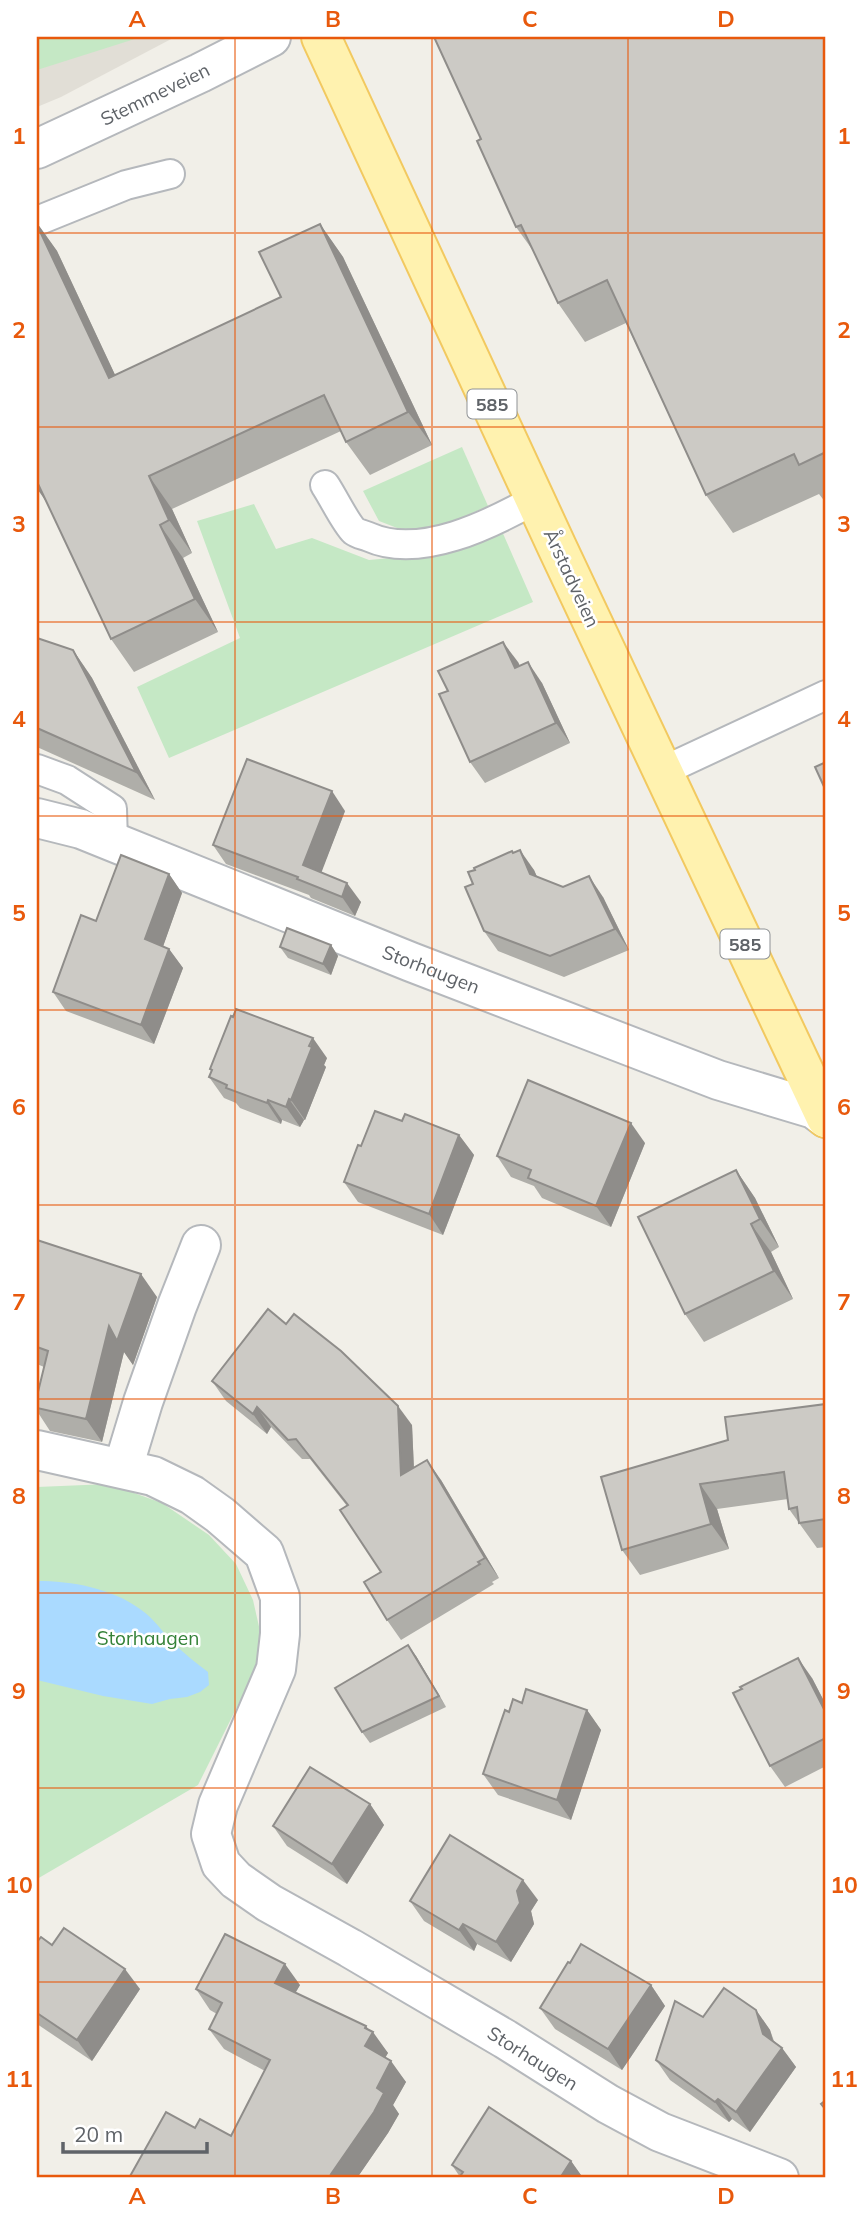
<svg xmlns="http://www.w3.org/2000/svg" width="863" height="2215" viewBox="0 0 863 2215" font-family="Mulish,sans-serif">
<rect width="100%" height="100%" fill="#f1efe8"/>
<!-- education -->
<polygon fill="#e1ded6" points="37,37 175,37 61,97 37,107"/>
<!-- green -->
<g fill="#c5e8c5">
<polygon points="37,37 141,37 37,70"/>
<polygon points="462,447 488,506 443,526 405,531 379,521 363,491"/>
<polygon points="254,504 276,549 312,538 369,560 434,554 501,529 533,602 169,758 137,687 240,638 197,521"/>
<polygon points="109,1484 162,1503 209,1535 236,1564 253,1600 260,1631 258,1665 198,1785 37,1879 37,1487"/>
</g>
<!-- water -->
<path fill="#aadaff" d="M37,1581C72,1581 111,1588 140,1609C154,1618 163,1633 174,1644C185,1654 196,1663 208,1672L209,1685L200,1692L187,1697L170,1699L152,1704L103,1696L37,1680Z"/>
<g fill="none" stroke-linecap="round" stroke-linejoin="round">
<!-- service casing -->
<g stroke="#b5b8bc" stroke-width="32">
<g id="service">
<polyline points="37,221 126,185 170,174"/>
<path d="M325,485C332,495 346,524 354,531C358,534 364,535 369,537C420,560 491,524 536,499"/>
<polyline points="37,769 67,780 112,809 113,842"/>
<polyline points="663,771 826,695"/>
</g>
</g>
<!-- minor casing -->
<g stroke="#b5b8bc" stroke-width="42">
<g id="minor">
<polyline points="37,149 200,73 271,37"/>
<polyline points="37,818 81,829 411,962 718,1080 814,1109 826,1118"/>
<polyline points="37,1450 153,1476 192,1495 220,1515 264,1553 280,1597 280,1634 276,1669 218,1805 211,1834 221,1864 236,1880 269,1903 350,1948 505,2039 608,2104 660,2132 779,2178"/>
<polyline points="123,1468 143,1402 177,1306 201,1245"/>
</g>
</g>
<!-- primary casing -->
<g stroke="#f2c960" stroke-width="42">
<polyline id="primary" points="321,37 557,547 826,1118"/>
</g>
<!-- service -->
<use href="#service" stroke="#fff" stroke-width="28"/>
<!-- minor -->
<use href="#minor" stroke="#fff" stroke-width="38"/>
<!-- primary -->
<use href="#primary" stroke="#fff2af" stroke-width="38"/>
</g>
<!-- wall -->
<g fill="#afaea9">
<polygon points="826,37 826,503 819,494 733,533 706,495 626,323 585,342 558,303 534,252 516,227 481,139"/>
<polygon points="37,223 57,251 115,375 281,297 320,224 343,257 432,445 370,475 346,442 341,431 172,509 192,553 183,558 218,632 134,672 111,639 48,504 37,487"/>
<polygon points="37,638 73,650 92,678 155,800 37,747"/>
<polygon points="518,662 520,666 542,683 570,743 485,783 470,762"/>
<polygon points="345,811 321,872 361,902 355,916 311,898 309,895 226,864 213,845"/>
<polygon points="513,853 534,870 537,877 563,887 603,897 629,950 564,977 498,951 484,931"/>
<polygon points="169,874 182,893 163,946 169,949 183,968 154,1044 66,1011 53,992 96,921"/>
<polygon points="331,945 338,956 331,975 288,958 280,947"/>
<polygon points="327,1058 324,1065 326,1067 305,1120 304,1120 300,1127 282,1120 281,1124 240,1108 236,1103 224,1098 209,1077 212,1071 210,1069"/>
<polygon points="402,1121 459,1135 474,1155 443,1235 358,1202 344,1182 361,1146"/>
<polygon points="645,1143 611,1227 542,1198 534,1186 511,1177 497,1156"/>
<polygon points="736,1170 755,1198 779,1247 771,1252 793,1299 704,1342 685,1314"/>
<polygon points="37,1240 157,1297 133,1365 124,1352 102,1442 50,1431 37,1411 37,1396 44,1367 37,1364"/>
<polygon points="212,1381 412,1425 414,1468 441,1480 499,1578 492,1582 494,1584 401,1640 387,1620 381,1572 347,1506 310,1459 302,1459 271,1427 267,1434 226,1401"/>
<polygon points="826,1404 826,1547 817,1548 789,1509 788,1499 717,1509 729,1549 640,1575 622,1550 728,1440"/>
<polygon points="416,1656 446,1707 370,1743 362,1732"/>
<polygon points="812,1678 826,1705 826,1766 785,1787 770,1766"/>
<polygon points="522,1703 587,1710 601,1730 571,1820 498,1795 483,1774 509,1712"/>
<polygon points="370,1804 384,1825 347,1884 287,1846 273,1826"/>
<polygon points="538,1900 531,1911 534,1924 511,1962 477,1944 474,1951 424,1921 410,1901"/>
<polygon points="37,1942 52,1945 140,1989 92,2061 37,2024"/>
<polygon points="300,1985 295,1993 368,2030 388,2053 385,2057 406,2082 393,2105 399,2114 388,2133 357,2178 195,2128 231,2136 265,2071 224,2049 209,2029 217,2014 210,2010 196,1989"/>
<polygon points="651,1985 665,2006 622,2070 555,2029 540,2008"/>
<polygon points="756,2010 770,2030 774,2041 782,2048 796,2067 750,2132 732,2119 729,2122 670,2080 656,2060 703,2017"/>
<polygon points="571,2161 583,2178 459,2178 460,2177 452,2165"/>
</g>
<!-- shaded-wall -->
<g fill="#8f8d8a">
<polygon points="37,223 57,251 132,411 109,378 37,225"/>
<polygon points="320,224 343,257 432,445 408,412"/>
<polygon points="149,476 172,509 192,553 169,520"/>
<polygon points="39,486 61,523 38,490"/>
<polygon points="160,525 183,558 218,632 195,599"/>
<polygon points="503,642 518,662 530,689 515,668"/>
<polygon points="73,650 92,678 155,800 136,772"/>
<polygon points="528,662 542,683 570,743 556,723"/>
<polygon points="332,791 345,811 317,884 303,865"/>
<polygon points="520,850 534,870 545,895 530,874"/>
<polygon points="169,874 182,893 159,958 145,939"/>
<polygon points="589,876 603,897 629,950 615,929"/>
<polygon points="347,883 361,902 355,916 342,897"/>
<polygon points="331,945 338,956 331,975 323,964"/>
<polygon points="169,949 183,968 154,1044 141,1025"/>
<polygon points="313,1038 327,1058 324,1065 326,1067 305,1120 291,1100"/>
<polygon points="289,1099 304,1120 300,1127 286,1107"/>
<polygon points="268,1100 282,1120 281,1124 267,1103"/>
<polygon points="631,1123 645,1143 611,1227 596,1206"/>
<polygon points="459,1135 474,1155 443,1235 429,1214"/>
<polygon points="736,1170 755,1198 779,1247 760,1219"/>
<polygon points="751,1224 771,1252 793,1299 774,1271"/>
<polygon points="141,1274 157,1297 133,1365 124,1352 102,1442 86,1419 109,1326"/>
<polygon points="398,1406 412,1425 415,1495 401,1475"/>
<polygon points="257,1407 271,1427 267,1434 253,1414"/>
<polygon points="427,1460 441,1480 499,1578 485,1558"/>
<polygon points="700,1484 717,1509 729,1549 711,1524"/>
<polygon points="408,1645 416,1656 446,1707 439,1696"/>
<polygon points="798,1658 812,1678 826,1705 826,1713"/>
<polygon points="587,1710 601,1730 571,1820 557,1800"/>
<polygon points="370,1804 384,1825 347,1884 332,1864"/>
<polygon points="523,1880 538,1900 531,1911 534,1924 511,1962 496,1942 517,1891"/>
<polygon points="463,1924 477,1944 474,1951 459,1930"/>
<polygon points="285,1964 300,1985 289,2004 275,1983"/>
<polygon points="125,1969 140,1989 92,2061 77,2040"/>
<polygon points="651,1985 665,2006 622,2070 608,2049"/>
<polygon points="756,2010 770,2030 777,2054 763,2034"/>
<polygon points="366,2026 372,2034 373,2032 388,2053 380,2067 365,2046 365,2028"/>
<polygon points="782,2048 796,2067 750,2132 736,2112"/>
<polygon points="391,2061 406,2082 393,2105 399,2114 388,2133 357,2178 334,2178 331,2174"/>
<polygon points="718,2099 732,2119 729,2122 715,2102"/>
<polygon points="571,2161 583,2178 560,2178"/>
</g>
<!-- building -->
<g fill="#cccac5" stroke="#8f8d8a" stroke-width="2">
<polygon points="434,37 825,37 826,40 826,452 799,465 794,454 706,495 607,280 558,303 521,225 516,227 477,141 481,139"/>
<polygon points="320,224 408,412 346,442 324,395 149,476 169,520 160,525 195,599 111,639 39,486 38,490 37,487 37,225 109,378 281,297 259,252"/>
<polygon points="37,638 73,650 136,772 37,728"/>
<polygon points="503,642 515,668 528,662 556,723 470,762 439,694 448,691 438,671"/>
<polygon points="247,759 332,791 303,865 347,883 342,897 297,879 298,877 213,845"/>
<polygon points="826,762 826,791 815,767"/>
<polygon points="520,850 530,874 563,887 589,876 615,929 550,956 484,931 465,887 473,884 468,872 475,870 474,868 512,851 513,853"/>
<polygon points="121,855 169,874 145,939 169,949 141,1025 53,992 81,915 96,921"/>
<polygon points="287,928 331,945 323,964 280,947"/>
<polygon points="236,1009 313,1038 309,1046 312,1047 291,1100 289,1099 286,1107 268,1100 267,1103 226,1088 227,1085 209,1077 212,1070 210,1069 231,1016 233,1017"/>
<polygon points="528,1080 631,1123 596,1206 528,1178 531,1170 497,1156"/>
<polygon points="375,1111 402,1121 405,1114 459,1135 429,1214 344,1182 358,1145 361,1146"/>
<polygon points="736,1170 760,1219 751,1224 774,1271 685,1314 638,1217"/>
<polygon points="37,1240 141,1274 117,1341 109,1326 86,1419 37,1408 37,1396 48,1351 37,1347"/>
<polygon points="268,1309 286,1324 294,1314 341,1351 398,1406 401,1475 427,1460 485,1558 478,1562 480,1564 387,1620 364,1582 381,1572 340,1510 348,1505 296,1439 288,1440 257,1407 253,1414 212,1381"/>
<polygon points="826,1404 826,1519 799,1523 797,1507 789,1509 784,1472 700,1484 711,1524 622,1550 601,1477 728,1440 725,1417"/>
<polygon points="408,1645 439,1696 362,1732 335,1688"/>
<polygon points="798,1658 826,1713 826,1738 770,1766 733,1693 742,1689 740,1687"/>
<polygon points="526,1689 587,1710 557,1800 483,1774 505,1710 509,1712 513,1699 522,1703"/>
<polygon points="310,1767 370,1804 332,1864 273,1826"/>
<polygon points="450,1835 523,1880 517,1891 520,1903 496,1942 463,1924 459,1930 410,1901"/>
<polygon points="64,1928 125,1969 77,2040 37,2013 37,1942 41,1937 52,1945"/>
<polygon points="225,1934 285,1964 275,1983 366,2026 365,2028 373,2032 365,2046 391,2061 377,2088 384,2093 374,2112 331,2174 339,2178 129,2178 166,2112 195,2128 200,2119 231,2136 270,2060 209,2029 222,2003 196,1989"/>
<polygon points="581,1944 651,1985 608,2049 540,2008 568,1962 570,1963"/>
<polygon points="724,1988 756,2010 763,2034 782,2048 736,2112 718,2099 715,2102 656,2060 675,2001 703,2017"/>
<polygon points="826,2100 826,2110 821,2104"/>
<polygon points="489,2107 571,2161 560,2178 459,2178 463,2172 452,2165"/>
</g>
<!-- grid -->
<path fill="none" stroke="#e8590c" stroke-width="2" stroke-opacity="0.55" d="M235,37V2178M432,37V2178M628,37V2178M37,233H826M37,427H826M37,622H826M37,816H826M37,1010H826M37,1205H826M37,1399H826M37,1593H826M37,1788H826M37,1982H826"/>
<g text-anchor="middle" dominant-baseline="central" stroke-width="5" stroke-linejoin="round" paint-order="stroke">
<!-- shield labels -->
<g fill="#fff" stroke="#8f9295" stroke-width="2">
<rect x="467.5" y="389.5" width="49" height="29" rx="5"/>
<rect x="720.5" y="929.5" width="49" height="29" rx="5"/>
</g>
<g font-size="18" font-weight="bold" fill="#5f6368">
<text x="492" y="404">585</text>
<text x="745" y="944">585</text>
</g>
<!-- street labels -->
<g font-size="19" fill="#5f6368" stroke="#fff">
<text transform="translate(155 94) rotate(-26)">Stemmeveien</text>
<text transform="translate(572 578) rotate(65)">Årstadveien</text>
<text transform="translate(431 969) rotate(21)">Storhaugen</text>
<text transform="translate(533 2058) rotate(32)">Storhaugen</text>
</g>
<!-- park labels -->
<g font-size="19" fill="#348238" stroke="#fff">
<text x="148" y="1638">Storhaugen</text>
</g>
</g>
<!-- border -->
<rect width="863" height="2215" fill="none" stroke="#ffffff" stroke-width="77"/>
<!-- scale -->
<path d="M63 2142v10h144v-10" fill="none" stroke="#5f6368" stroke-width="3.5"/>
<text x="74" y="2142" font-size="21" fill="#5f6368" stroke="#ffffff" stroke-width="5" paint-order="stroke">20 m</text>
<rect x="38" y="38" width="786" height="2138" fill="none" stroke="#e8590c" stroke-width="2.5"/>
<g font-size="23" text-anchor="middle" font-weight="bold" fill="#e8590c">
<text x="137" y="27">A</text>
<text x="333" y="27">B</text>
<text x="530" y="27">C</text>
<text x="726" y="27">D</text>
<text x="19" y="144">1</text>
<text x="844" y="144">1</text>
<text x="19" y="338">2</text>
<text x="844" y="338">2</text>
<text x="19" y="532">3</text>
<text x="844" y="532">3</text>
<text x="19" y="727">4</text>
<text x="844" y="727">4</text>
<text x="19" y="921">5</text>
<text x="844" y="921">5</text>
<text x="19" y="1115">6</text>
<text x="844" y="1115">6</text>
<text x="19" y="1310">7</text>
<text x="844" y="1310">7</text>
<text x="19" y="1504">8</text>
<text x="844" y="1504">8</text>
<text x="19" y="1699">9</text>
<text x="844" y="1699">9</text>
<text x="19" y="1893">10</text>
<text x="844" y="1893">10</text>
<text x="19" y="2087">11</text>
<text x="844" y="2087">11</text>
<text x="137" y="2204">A</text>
<text x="333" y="2204">B</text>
<text x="530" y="2204">C</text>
<text x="726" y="2204">D</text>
</g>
</svg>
